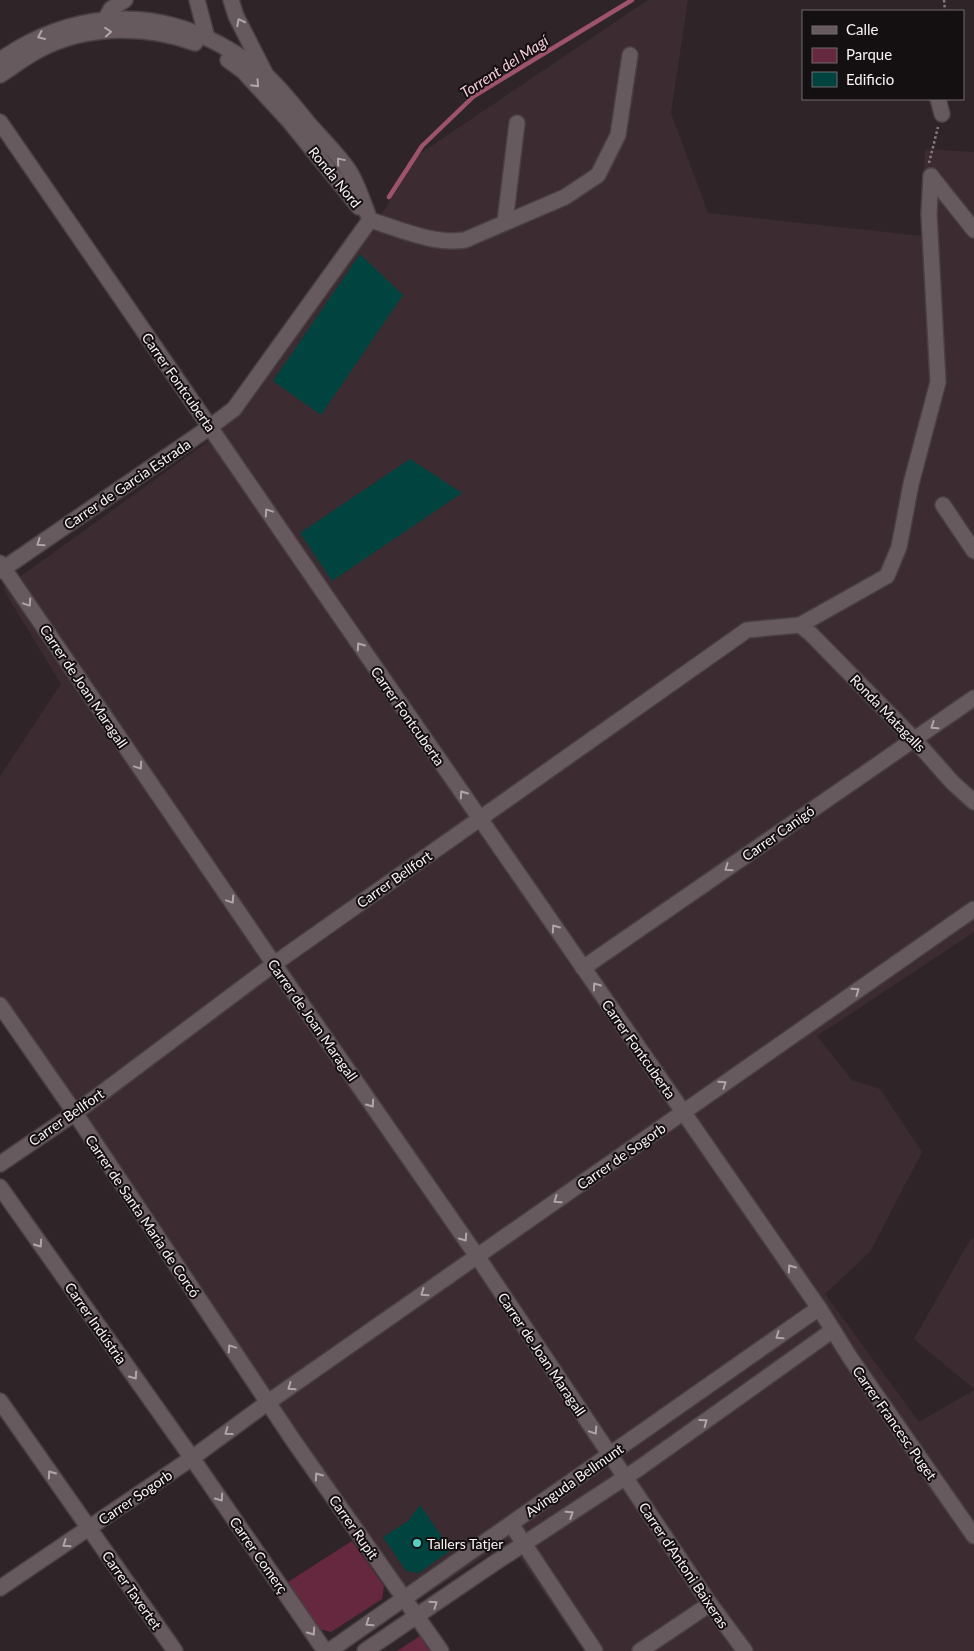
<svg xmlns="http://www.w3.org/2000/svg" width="974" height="1651" viewBox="0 0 974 1651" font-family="Lato,sans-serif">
<rect width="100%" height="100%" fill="#2f2528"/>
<!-- built -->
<g fill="#3c2b30">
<polygon points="648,0 688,0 671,113 708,213 922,236 922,198 925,149 974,152 974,932 817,1036 852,1080 880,1089 922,1152 870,1252 825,1294 919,1422 974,1390 974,1651 584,1651 508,1541 412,1604 0,1008 0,776 61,684 3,589 203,445 241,412 370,228 386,208 409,161"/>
<polygon points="974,1238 974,1389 914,1339 970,1240"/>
</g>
<!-- green -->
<g fill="#65283f">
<polygon points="352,1541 384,1586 382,1599 331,1632 319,1629 288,1582"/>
<polygon points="423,1634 435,1651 397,1651"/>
</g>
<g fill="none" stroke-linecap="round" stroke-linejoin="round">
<!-- stream -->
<polyline stroke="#9d536d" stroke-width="4.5" points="389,197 422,146 474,96 632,0"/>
</g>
<!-- building -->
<g fill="#00433f">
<polygon points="360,254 403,295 321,415 273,381"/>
<polygon points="410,459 462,493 332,581 300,533"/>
<polygon points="420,1505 451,1550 419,1573 406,1571 383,1537 408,1521"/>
</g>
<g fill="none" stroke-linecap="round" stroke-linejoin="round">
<!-- minor casing -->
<g stroke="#494043" stroke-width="18">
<g id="minor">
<polyline points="197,0 207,38"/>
<polyline points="231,0 236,16 265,73"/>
<polyline points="105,20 111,9 125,0"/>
<path d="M0,60C68,13 146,5 219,44C235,53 253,63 267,76C282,90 296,108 309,124C321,138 343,159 351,174C359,188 364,205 370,220"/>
<polyline points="228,60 243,71 290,122 359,207"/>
<path d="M0,75C13,67 25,57 39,50C86,25 146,25 195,43"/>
<polyline points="938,99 942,114"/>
<polyline points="0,122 337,612 819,1308 851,1359 974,1536"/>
<polyline points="931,176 974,230"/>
<path d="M370,220C400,229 434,245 465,240L565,197L598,175L618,135L630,55"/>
<polyline points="505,222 517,123"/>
<polyline points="943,505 974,551"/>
<polyline points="0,563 274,964 477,1256 710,1604 745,1651"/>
<polyline points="0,571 210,427 234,409 370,220"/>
<polyline points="800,625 811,634 914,739 952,782 974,802"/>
<polyline points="583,968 974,698"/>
<polyline points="0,1005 75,1113 293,1440 441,1651"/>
<polyline points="0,1164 75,1113 274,964 747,630 800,625 887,576 899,547 911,484 938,382 929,214 931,176"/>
<polyline points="0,1187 192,1458 325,1651"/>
<polyline points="0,1401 175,1651"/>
<polyline points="511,1524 595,1651"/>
<polyline points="0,1588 192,1458 267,1403 974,909"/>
<polyline points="329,1651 819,1308"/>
<polyline points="365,1651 493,1564 638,1469 833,1330"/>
<polyline points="640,1651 710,1604"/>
</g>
</g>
<!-- path -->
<g stroke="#847b7e" stroke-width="2.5" stroke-dasharray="2.5 2.5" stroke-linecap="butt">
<polyline points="944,0 945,11"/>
<polyline points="929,163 938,127"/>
</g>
<!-- minor -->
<use href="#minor" stroke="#675a5e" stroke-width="15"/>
</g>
<!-- one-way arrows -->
<defs><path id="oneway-chevron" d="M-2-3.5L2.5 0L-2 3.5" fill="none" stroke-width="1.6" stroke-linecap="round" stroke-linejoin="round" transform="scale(1.25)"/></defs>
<g stroke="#b0a6aa">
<use href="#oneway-chevron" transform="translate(240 22) rotate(-117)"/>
<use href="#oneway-chevron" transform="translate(108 32) rotate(-5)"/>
<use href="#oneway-chevron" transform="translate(41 36) rotate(156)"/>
<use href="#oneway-chevron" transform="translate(256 84) rotate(47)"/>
<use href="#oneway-chevron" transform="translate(340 161) rotate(-130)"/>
<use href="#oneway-chevron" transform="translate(268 512) rotate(-124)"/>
<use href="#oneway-chevron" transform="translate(40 543) rotate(146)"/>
<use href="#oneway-chevron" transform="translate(28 603) rotate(56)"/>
<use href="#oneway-chevron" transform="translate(360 646) rotate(-125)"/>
<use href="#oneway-chevron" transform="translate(934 726) rotate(146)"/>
<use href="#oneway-chevron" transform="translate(139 766) rotate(56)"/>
<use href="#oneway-chevron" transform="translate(463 794) rotate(-125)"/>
<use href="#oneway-chevron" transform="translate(728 868) rotate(145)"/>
<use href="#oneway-chevron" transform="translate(231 900) rotate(56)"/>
<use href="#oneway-chevron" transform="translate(555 928) rotate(-125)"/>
<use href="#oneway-chevron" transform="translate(596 986) rotate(-125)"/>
<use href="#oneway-chevron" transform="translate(856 991) rotate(-35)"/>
<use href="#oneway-chevron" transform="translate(723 1084) rotate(-35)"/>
<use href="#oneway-chevron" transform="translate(371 1104) rotate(55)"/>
<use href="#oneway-chevron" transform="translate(557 1200) rotate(145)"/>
<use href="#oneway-chevron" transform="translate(464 1238) rotate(55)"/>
<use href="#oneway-chevron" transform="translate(39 1244) rotate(55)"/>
<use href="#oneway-chevron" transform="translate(791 1268) rotate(-125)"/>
<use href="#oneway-chevron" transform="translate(424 1293) rotate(145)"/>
<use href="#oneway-chevron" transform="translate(779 1336) rotate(145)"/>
<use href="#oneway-chevron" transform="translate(231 1348) rotate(-124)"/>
<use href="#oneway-chevron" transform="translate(134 1376) rotate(55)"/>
<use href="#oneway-chevron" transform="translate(291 1387) rotate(145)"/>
<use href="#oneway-chevron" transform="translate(704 1422) rotate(-36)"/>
<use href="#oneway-chevron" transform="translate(594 1431) rotate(56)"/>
<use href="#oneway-chevron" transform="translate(228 1432) rotate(144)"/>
<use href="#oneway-chevron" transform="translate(51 1474) rotate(-125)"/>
<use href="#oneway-chevron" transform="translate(318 1476) rotate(-125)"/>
<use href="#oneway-chevron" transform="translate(220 1498) rotate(55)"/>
<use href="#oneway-chevron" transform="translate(570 1514) rotate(-33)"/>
<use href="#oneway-chevron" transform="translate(66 1544) rotate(146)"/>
<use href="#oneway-chevron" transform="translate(434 1604) rotate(-34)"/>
<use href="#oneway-chevron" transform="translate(369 1623) rotate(145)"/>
<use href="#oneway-chevron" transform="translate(312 1632) rotate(55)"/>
</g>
<!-- markers -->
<circle fill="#56cec4" stroke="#140f11" stroke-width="2" cx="417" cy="1543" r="5"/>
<g text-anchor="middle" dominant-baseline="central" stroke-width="4" stroke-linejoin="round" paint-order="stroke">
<!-- street labels -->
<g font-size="14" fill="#faf3f5" stroke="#140f11">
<text transform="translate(335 177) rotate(51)">Ronda Nord</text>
<text transform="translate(179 382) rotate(55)">Carrer Fontcuberta</text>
<text transform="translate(127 484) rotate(-34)">Carrer de Garcia Estrada</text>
<text transform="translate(84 686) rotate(56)">Carrer de Joan Maragall</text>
<text transform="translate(888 713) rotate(46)">Ronda Matagalls</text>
<text transform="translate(408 716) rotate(55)">Carrer Fontcuberta</text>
<text transform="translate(778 833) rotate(-35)">Carrer Canigó</text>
<text transform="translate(394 879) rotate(-35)">Carrer Bellfort</text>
<text transform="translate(313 1020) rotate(55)">Carrer de Joan Maragall</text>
<text transform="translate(639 1049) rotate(55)">Carrer Fontcuberta</text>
<text transform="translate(66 1117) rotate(-35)">Carrer Bellfort</text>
<text transform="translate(621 1156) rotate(-35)">Carrer de Sogorb</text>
<text transform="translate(143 1216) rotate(56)">Carrer de Santa Maria de Corcó</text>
<text transform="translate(96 1323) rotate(55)">Carrer Indústria</text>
<text transform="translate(542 1354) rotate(56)">Carrer de Joan Maragall</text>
<text transform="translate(895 1423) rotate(55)">Carrer Francesc Puget</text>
<text transform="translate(574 1480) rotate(-35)">Avinguda Bellmunt</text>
<text transform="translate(135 1497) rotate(-34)">Carrer Sogorb</text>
<text transform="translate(354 1527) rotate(55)">Carrer Rupit</text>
<text transform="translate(259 1555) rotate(55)">Carrer Comerç</text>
<text transform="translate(684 1565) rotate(56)">Carrer d'Antoni Baixeras</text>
<text transform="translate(132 1590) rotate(55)">Carrer Tavertet</text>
</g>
<!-- poi labels -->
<g font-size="14" fill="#faf3f5" stroke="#140f11" text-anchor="start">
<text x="427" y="1543">Tallers Tatjer</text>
</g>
<!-- water labels -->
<g font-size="15" font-style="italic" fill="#f8ccd9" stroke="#140f11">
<text transform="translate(504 66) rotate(-33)">Torrent del Magí</text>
</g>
</g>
<!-- legend -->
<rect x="802" y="10" width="162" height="90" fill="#140f11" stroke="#706a6c"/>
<rect x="812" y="26" width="25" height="8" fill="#675a5e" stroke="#706a6c"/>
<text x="846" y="35" font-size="15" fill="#faf3f5">Calle</text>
<rect x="812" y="48" width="25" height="15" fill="#65283f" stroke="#706a6c"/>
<text x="846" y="60" font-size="15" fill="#faf3f5">Parque</text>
<rect x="812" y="72" width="25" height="15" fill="#00433f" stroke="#706a6c"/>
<text x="846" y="85" font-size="15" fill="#faf3f5">Edificio</text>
</svg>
